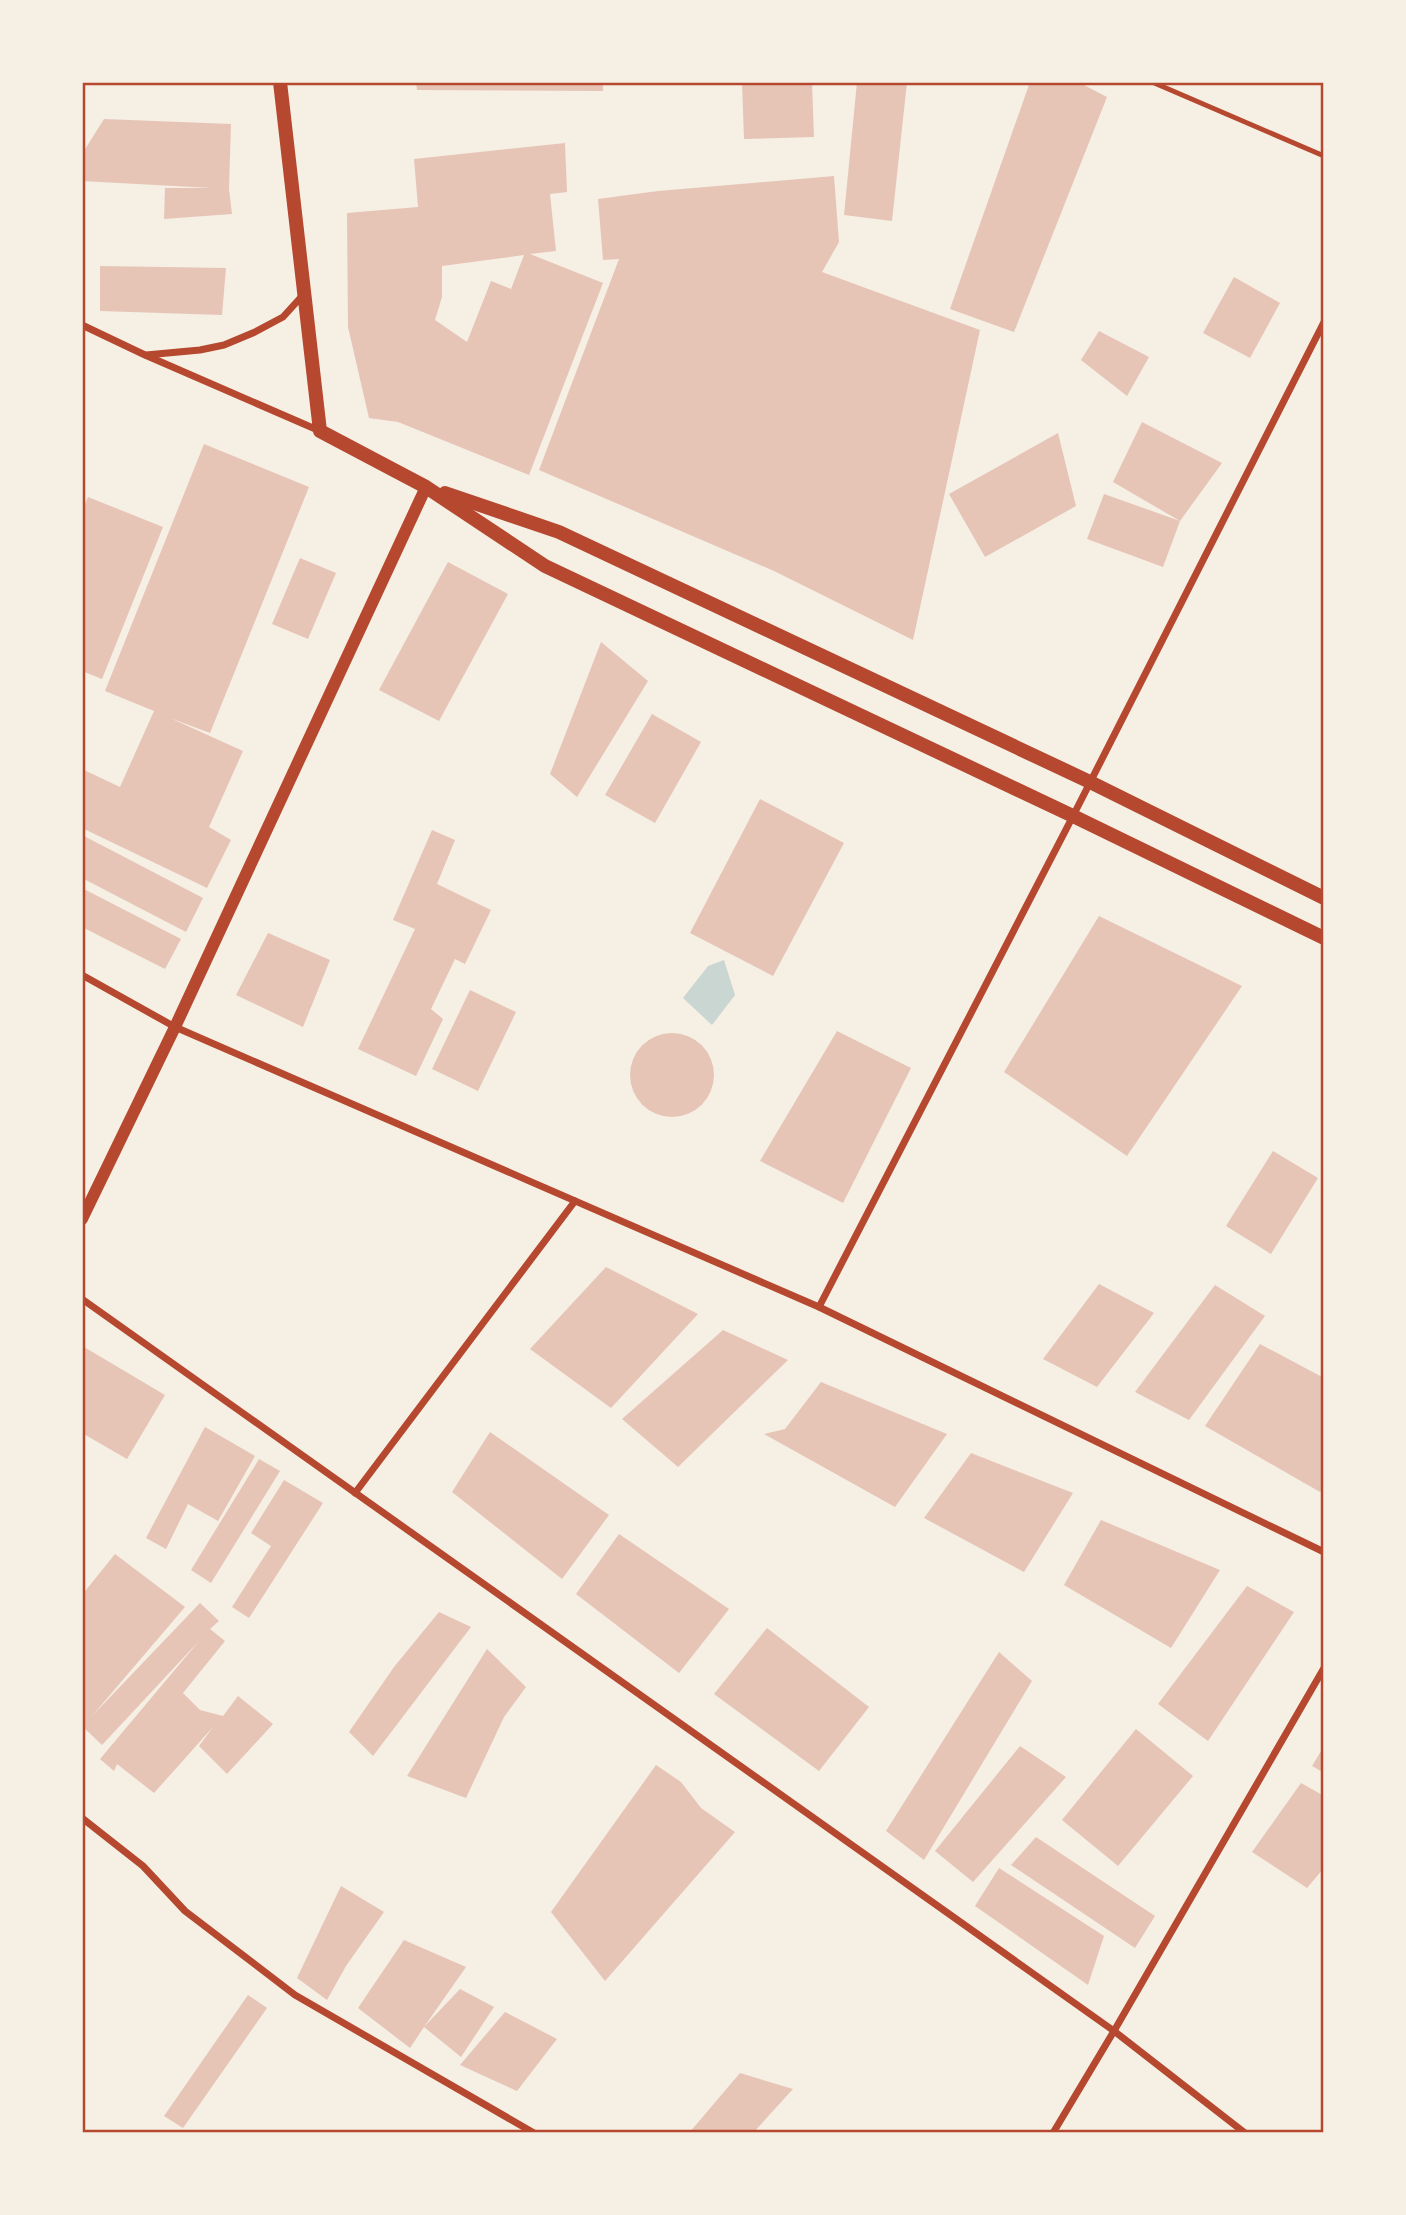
<svg xmlns="http://www.w3.org/2000/svg" width="1406" height="2215" viewBox="0 0 1406 2215" font-family="'Fira Sans',sans-serif">
<rect width="100%" height="100%" fill="#f6efe4"/>
<!-- water -->
<polygon fill="#c9d6d2" points="724,960 735,995 712,1025 683,998 708,966"/>
<!-- building -->
<g fill="#e6c5b7" fill-rule="evenodd">
<polygon points="416,82 603,82 603,91 417,90"/>
<polygon points="742,82 812,82 814,137 744,139"/>
<polygon points="857,82 907,82 892,221 844,215"/>
<polygon points="1030,82 1078,82 1107,97 1014,332 950,309"/>
<polygon points="104,119 231,124 229,189 232,214 164,219 165,188 211,188 82,181 82,154"/>
<path d="M565,143L567,192L550,194L556,251L530,254L603,283L529,475L398,422L369,418L348,327L347,213L418,207L414,159ZM524,255L511,289L491,281L467,342L435,320L442,297V266Z"/>
<polygon points="834,176 839,242 822,272 980,330 913,640 774,571 539,470 619,259 603,260 598,199 658,191"/>
<polygon points="100,266 226,268 222,315 100,311"/>
<polygon points="1234,277 1280,303 1250,358 1203,333"/>
<polygon points="1099,331 1149,357 1127,396 1081,360"/>
<polygon points="1142,422 1222,463 1180,521 1113,482"/>
<polygon points="1058,433 1076,506 985,557 949,494"/>
<polygon points="204,444 309,487 210,733 170,718 243,751 209,827 231,840 207,888 82,828 82,774 84,770 120,787 154,711 105,691"/>
<polygon points="1104,494 1180,521 1163,567 1087,539"/>
<polygon points="88,497 163,527 102,679 82,671 82,511"/>
<polygon points="300,558 336,573 308,639 272,624"/>
<polygon points="448,562 508,594 439,721 379,690"/>
<polygon points="601,642 648,681 577,797 550,774"/>
<polygon points="652,714 701,742 655,823 605,795"/>
<polygon points="760,799 844,843 773,976 690,933"/>
<polygon points="432,830 455,840 437,884 491,910 465,964 455,959 431,1009 443,1019 416,1076 358,1049 415,929 393,920"/>
<polygon points="84,836 203,898 186,932 82,878"/>
<polygon points="82,888 181,939 165,969 82,927"/>
<polygon points="1099,916 1242,986 1127,1156 1004,1072"/>
<polygon points="268,933 330,960 303,1027 236,995"/>
<polygon points="470,990 516,1012 478,1091 432,1069"/>
<polygon points="837,1031 911,1068 843,1203 760,1161"/>
<circle cx="672" cy="1075" r="42"/>
<polygon points="1273,1151 1318,1178 1271,1254 1226,1226"/>
<polygon points="606,1267 698,1314 611,1408 530,1349"/>
<polygon points="1099,1284 1154,1313 1097,1387 1043,1359"/>
<polygon points="1215,1285 1265,1316 1189,1420 1135,1392"/>
<polygon points="723,1330 788,1360 678,1467 622,1419"/>
<polygon points="1260,1344 1324,1378 1324,1488 1320,1492 1205,1426"/>
<polygon points="84,1347 165,1395 127,1459 82,1433"/>
<polygon points="821,1382 947,1434 895,1507 764,1434 785,1429"/>
<polygon points="205,1427 255,1456 218,1521 188,1504 166,1549 146,1538"/>
<polygon points="490,1432 609,1515 562,1579 452,1492"/>
<polygon points="971,1453 1073,1493 1024,1572 924,1518"/>
<polygon points="259,1459 280,1471 211,1583 191,1570"/>
<polygon points="284,1480 323,1503 249,1618 232,1607 271,1546 251,1533"/>
<polygon points="1101,1520 1220,1570 1171,1648 1064,1585"/>
<polygon points="619,1534 729,1609 679,1673 576,1594"/>
<polygon points="115,1554 185,1607 92,1716 200,1603 219,1621 210,1629 225,1641 183,1693 200,1710 223,1716 238,1696 273,1724 227,1774 199,1746 213,1727 154,1793 117,1764 114,1771 100,1759 199,1641 102,1745 82,1726 82,1595"/>
<polygon points="1247,1586 1294,1612 1208,1741 1158,1704"/>
<polygon points="439,1612 471,1627 373,1756 349,1732 394,1667"/>
<polygon points="767,1628 869,1707 819,1771 714,1694"/>
<polygon points="487,1649 526,1687 504,1717 466,1798 407,1776"/>
<polygon points="999,1652 1032,1681 924,1860 886,1831"/>
<polygon points="1136,1729 1193,1776 1118,1866 1062,1820"/>
<polygon points="1020,1746 1066,1777 973,1882 935,1851"/>
<polygon points="1324,1746 1324,1773 1312,1766"/>
<polygon points="656,1765 681,1782 701,1808 735,1832 605,1981 551,1912"/>
<polygon points="1301,1783 1324,1796 1324,1868 1307,1888 1252,1852"/>
<polygon points="1036,1837 1155,1916 1135,1948 1011,1865"/>
<polygon points="999,1868 1104,1936 1088,1985 975,1906"/>
<polygon points="341,1886 384,1912 346,1966 327,2000 297,1978"/>
<polygon points="404,1940 466,1967 424,2027 460,1989 494,2007 461,2057 424,2027 410,2048 358,2008"/>
<polygon points="248,1995 267,2008 183,2128 164,2116"/>
<polygon points="505,2012 557,2039 517,2091 460,2065"/>
<polygon points="740,2073 793,2089 753,2133 689,2133"/>
</g>
<g fill="none" stroke-linecap="round" stroke-linejoin="round">
<!-- service -->
<polyline stroke="#b5482f" stroke-width="5" points="1152,82 1324,156"/>
<!-- minor -->
<g stroke="#b5482f" stroke-width="7">
<polyline points="82,325 145,355 320,431"/>
<polyline points="146,355 200,350 224,345 255,332 283,317 303,295"/>
<polyline points="82,975 175,1027 819,1307 1324,1552"/>
<polyline points="82,1299 1114,2031 1245,2133"/>
<polyline points="819,1307 1073,816 1324,322"/>
<polyline points="355,1493 575,1201"/>
<polyline points="82,1818 143,1866 185,1911 295,1995 534,2133"/>
<polyline points="1053,2133 1114,2031 1324,1668"/>
</g>
<!-- tertiary -->
<polyline stroke="#b5482f" stroke-width="12" points="82,1219 175,1027 426,487"/>
<!-- secondary -->
<g stroke="#b5482f" stroke-width="14">
<polyline points="280,82 320,431 426,487 545,566 1073,816 1324,938"/>
<polyline points="445,493 559,532 1090,782 1324,898"/>
</g>
</g>
<!-- border -->
<rect width="1406" height="2215" fill="none" stroke="#f6efe4" stroke-width="168"/>
<rect x="84" y="84" width="1238" height="2047" fill="none" stroke="#b5482f" stroke-width="2.5"/>
</svg>
